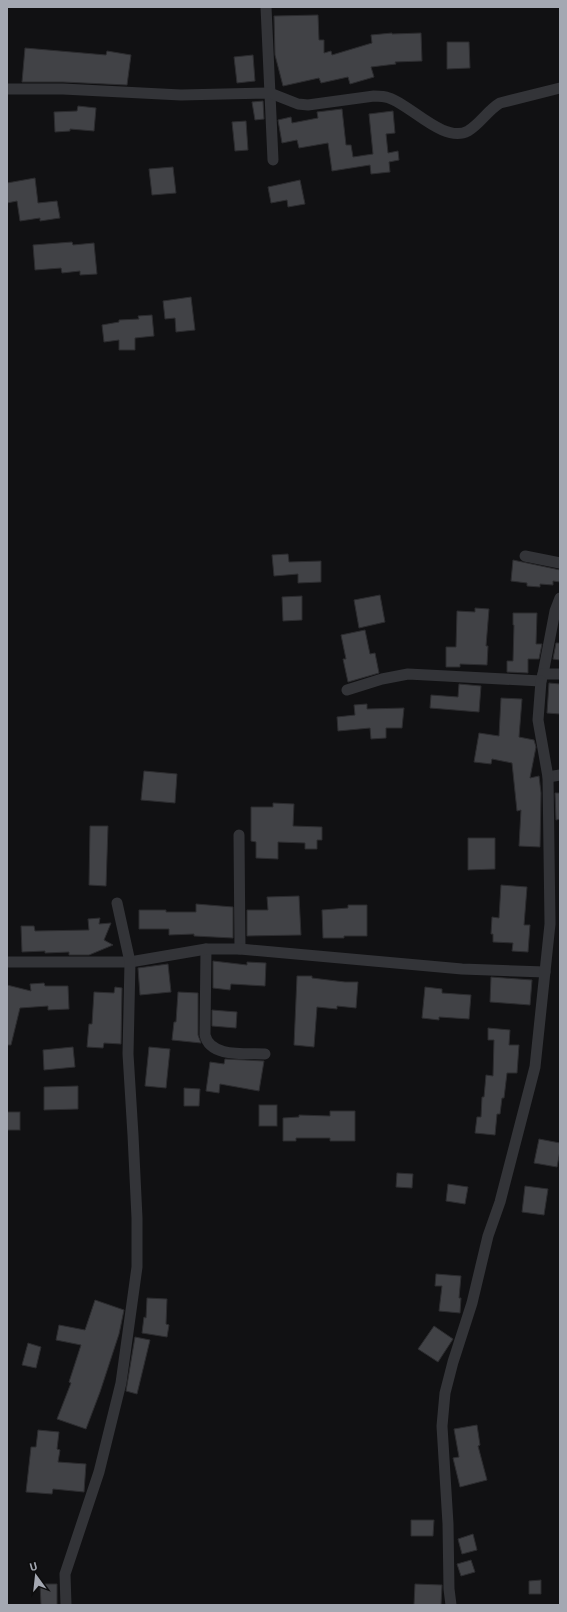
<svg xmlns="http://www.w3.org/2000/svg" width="567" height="1612" viewBox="0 0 567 1612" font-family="Roboto,sans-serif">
<rect width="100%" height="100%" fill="#111113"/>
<!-- building -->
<g fill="#414246" stroke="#2c2c2f">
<polygon points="318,15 319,40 324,40 324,53 331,51 332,55 372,43 371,35 392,33 392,34 421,33 422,61 395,62 396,64 371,67 374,77 350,84 348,77 321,83 319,78 283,86 275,55 274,16"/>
<polygon points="447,42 469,42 470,68 447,69"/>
<polygon points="25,48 106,55 107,51 131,55 127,85 63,82 22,82"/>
<polygon points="253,55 255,81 237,83 234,57"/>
<polygon points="263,101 264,119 255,120 252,102"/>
<polygon points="78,106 96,108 94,131 70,129 70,131 55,132 54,112 77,111"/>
<polygon points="342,109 346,145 351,145 353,157 373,154 369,114 393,111 395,133 386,134 388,153 398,151 399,160 389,162 390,172 371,174 370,165 332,171 328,143 299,148 297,140 282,143 278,120 291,117 292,123 318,118 317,112"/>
<polygon points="246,121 248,150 235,151 232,122"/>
<polygon points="173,167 176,193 152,195 149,169"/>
<polygon points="35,178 38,203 57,201 60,218 40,221 40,218 20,221 17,201 7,203 7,183"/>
<polygon points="300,180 305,204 288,207 287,200 271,203 268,187"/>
<polygon points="72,242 73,245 94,243 97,274 80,275 80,271 62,273 61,268 35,270 33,245"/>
<polygon points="191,297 195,330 176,332 175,318 165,319 163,301"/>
<polygon points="152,315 154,336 135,338 135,350 119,350 119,340 104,342 102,325 119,322 119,320 139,319 138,316"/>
<polygon points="288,554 289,562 321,561 321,582 298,583 298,574 274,576 272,555"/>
<polygon points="513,560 560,570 560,582 553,581 553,585 540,584 540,587 527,586 527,583 511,581"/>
<polygon points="380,595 385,622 359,628 354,600"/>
<polygon points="302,596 302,620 283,621 282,597"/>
<polygon points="475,608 489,609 486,646 488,646 487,665 460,664 460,667 446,667 446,647 456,647 457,611 475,612"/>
<polygon points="513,613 537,613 536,644 542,644 539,659 528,659 528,673 507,672 507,661 513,661 514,625 513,625"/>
<polygon points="365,630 370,654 375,653 379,673 348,682 343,659 346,659 341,635"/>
<polygon points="556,643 560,643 560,660 553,659"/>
<polygon points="549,683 560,684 560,714 547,713"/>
<polygon points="459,684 481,686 479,712 430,708 431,695 458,697"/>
<polygon points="501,698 522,699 519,737 534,740 536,747 530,778 539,776 541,793 540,847 519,846 521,810 517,811 512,763 492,759 491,764 474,762 479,733 499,736"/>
<polygon points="367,704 367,709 404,708 402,728 386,728 386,738 371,739 370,728 338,731 337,717 355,715 354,705"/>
<polygon points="144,771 177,774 175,803 141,800"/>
<polygon points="555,793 560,793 560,819 556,820"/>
<polygon points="273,803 294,804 293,826 322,827 322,840 317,840 317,849 305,849 305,843 278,842 278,859 256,858 256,842 251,841 251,807 273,807"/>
<polygon points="90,826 108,826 106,886 89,885"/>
<polygon points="468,838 495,838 495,869 468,870"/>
<polygon points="501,885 527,887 524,925 530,925 528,952 512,951 513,943 493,942 493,934 491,934 492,917 499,918"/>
<polygon points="299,896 301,935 247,936 247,910 268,910 267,897"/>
<polygon points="196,904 233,907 233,938 194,936 194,934 169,935 169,929 139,929 139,910 166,910 166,912 196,912"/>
<polygon points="348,905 367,905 367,936 344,936 344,938 323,938 322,910 348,908"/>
<polygon points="100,918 99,924 111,923 104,940 113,945 89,955 69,955 69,952 45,953 45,951 22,952 21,926 34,926 35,931 89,930 88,919"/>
<polygon points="213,961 247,965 247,962 266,963 265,986 231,984 230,990 213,988"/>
<polygon points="168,964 171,992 140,995 138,968"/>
<polygon points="297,976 312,976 312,978 345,982 358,982 356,1008 337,1006 337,1009 317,1007 314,1047 294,1045"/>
<polygon points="491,977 532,980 530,1005 490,1002"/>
<polygon points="44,983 45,986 68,986 69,1009 48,1010 48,1006 20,1008 11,1045 7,1045 7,985 31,991 30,984"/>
<polygon points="115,987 122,988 121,1044 104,1043 103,1048 87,1047 89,1024 92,1024 94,992 114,993"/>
<polygon points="425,987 442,989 442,993 471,995 469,1019 439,1017 439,1020 422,1018"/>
<polygon points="178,992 198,993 198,1035 201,1043 172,1040 174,1022 176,1022"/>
<polygon points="212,1010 237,1012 236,1028 212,1026"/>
<polygon points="488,1028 510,1030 509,1045 519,1045 517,1073 507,1073 504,1098 502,1098 500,1114 497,1114 495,1135 475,1133 477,1117 481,1117 482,1097 484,1097 486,1075 493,1076 494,1040 488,1040"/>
<polygon points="73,1047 75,1067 44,1070 43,1050"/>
<polygon points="149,1047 170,1049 166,1088 145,1086"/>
<polygon points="225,1059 264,1061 259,1091 220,1084 219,1093 206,1091 210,1062 224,1064"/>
<polygon points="78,1086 78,1109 44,1110 44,1087"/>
<polygon points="184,1088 200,1089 199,1106 184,1106"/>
<rect x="259" y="1105" width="18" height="21"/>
<polygon points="330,1111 355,1111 355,1141 330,1141 330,1138 296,1138 296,1141 283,1141 283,1118 299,1117 299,1115 330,1116"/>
<rect x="7" y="1112" width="13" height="18"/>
<polygon points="539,1139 560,1143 560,1151 557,1167 534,1163"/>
<polygon points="397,1173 413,1174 412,1188 396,1187"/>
<polygon points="448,1184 468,1187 465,1204 446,1201"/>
<polygon points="525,1186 548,1189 544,1215 522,1212"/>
<polygon points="436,1274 461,1276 459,1298 461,1298 460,1313 439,1311 442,1286 435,1286"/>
<polygon points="147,1298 167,1299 166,1324 169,1325 167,1337 142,1333 144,1317 146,1318"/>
<polygon points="95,1300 124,1310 119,1334 100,1392 86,1429 57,1419 71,1383 69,1382 81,1345 56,1340 59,1325 85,1330"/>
<polygon points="434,1326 453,1339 438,1362 418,1349"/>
<polygon points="135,1337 150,1340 137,1394 126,1391"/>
<polygon points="28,1343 41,1347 36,1368 22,1365"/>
<polygon points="477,1425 480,1445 478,1446 487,1480 460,1487 453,1458 459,1457 454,1429"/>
<polygon points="38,1430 59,1432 57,1449 60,1450 58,1462 86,1464 84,1492 53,1489 52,1494 26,1492 31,1447 36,1447"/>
<polygon points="411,1520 434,1520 433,1536 411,1536"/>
<polygon points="473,1534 477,1550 462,1554 458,1539"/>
<polygon points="471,1560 475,1572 461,1576 457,1564"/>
<polygon points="541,1580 541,1594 529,1594 529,1581"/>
<polygon points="40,1584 57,1584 57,1605 41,1605"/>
<polygon points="415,1584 442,1585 441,1605 414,1605"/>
</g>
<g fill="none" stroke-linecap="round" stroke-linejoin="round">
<!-- street -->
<g stroke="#333438" stroke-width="11">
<polyline points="266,7 273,160"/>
<path d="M7,89H63L181,95L270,93L298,104L308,105L374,96C379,96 384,96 389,98C411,105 444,144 468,131C480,124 488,110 500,103L560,88"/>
<polyline points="525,556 560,563"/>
<polyline points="543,674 555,611 560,598"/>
<polyline points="347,690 382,679 408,674 541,681 543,674 560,674"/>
<polyline points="548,777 560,775"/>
<polyline points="239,835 240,949"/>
<path d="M206,949L205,1035C210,1058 246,1053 265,1054"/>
<polyline points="7,962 130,962 206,949 240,949 462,969 545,972"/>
<polyline points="66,1605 65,1574 99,1472 121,1383 137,1267 137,1218 133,1135 128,1054 130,962 117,903"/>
<polyline points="451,1605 449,1589 448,1524 442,1426 445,1393 453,1362 472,1303 488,1236 500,1202 535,1067 550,924 548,777 538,720 541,681"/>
</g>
</g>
<!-- border -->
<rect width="567" height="1612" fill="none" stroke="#a4a8b2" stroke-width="16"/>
<!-- north arrow -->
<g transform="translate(36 1576) rotate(345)" stroke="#0d0d0e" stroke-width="3" paint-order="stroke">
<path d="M0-3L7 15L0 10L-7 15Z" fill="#a4a8b2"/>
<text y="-6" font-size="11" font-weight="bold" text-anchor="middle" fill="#a4a8b2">U</text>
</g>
</svg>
